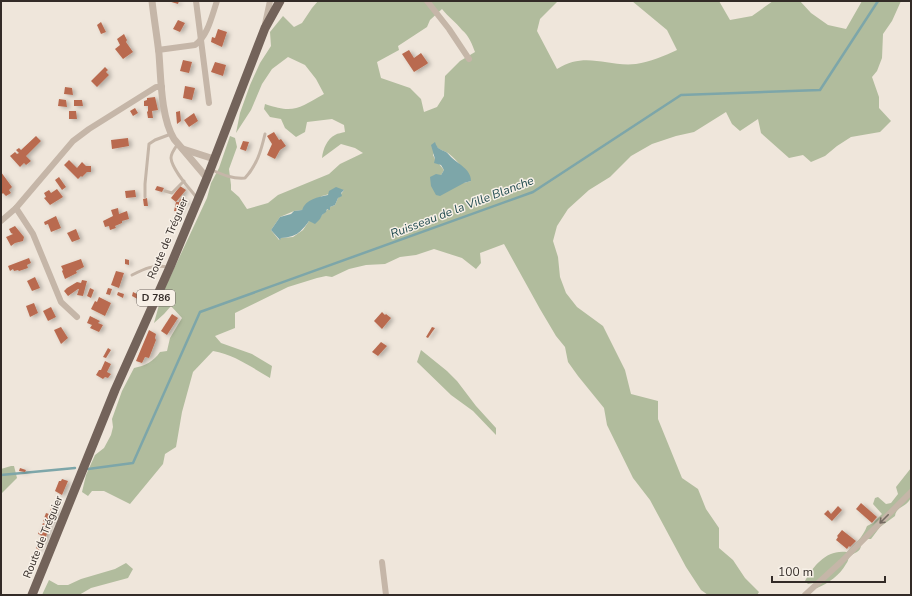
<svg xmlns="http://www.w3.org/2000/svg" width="912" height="596" viewBox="0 0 912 596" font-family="'Nunito Sans',sans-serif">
<defs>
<filter id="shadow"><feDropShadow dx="3" dy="1.5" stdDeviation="2" flood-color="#0004"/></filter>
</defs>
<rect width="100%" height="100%" fill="#efe6db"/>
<!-- green -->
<g fill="#b1bc9d" fill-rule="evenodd">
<path d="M318,1H558L540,19L537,31L557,69C586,51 606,67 636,64C650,62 664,56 677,50L667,30L632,1H719L730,20L752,16L773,1H800L811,13L828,25L846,29L862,1H901L892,21L883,34L882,58L877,71L872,77L879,97V108L891,121L880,132L851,137L837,146L825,156L811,162L803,155L789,158L761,133L758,119L740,131L732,124L726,112L694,132L676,136L652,144L631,156L610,177L589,190L568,209L557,226L553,241L558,257L560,277L566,293L577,307L603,326L625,370L631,394L658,401V419L682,478L698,489L706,509L719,528V548L733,560L745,578L759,592L757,595H708L701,590L686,567L650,500L633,478L607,425L604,408L578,376L568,362L565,347L556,336L540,309L504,244L480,253L481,263L476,269L462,258L434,249L416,255L400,257L385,264L366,265L349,269L332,277L326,276L317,278L288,287L235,313V328L215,336L221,343L252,354L272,366L270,378C251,367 235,355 213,351L193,372L182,412L176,447L165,454L163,464L130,504L104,491H92L88,496L82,492L86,475L95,455L104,448L111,435L113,427L112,419L122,391L134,368C145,366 154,361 160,352L167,351L170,338L182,318L171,306L164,314L154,323L159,305L164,290L207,198L211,183L219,168L230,136L235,138L237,147L229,169L231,185V190L239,197L247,209L268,203L278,195L329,174L340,164L363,153L355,148L341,144L322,158C323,149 327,139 335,135C338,133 342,133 345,132L344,125L332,119L307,122L305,132L296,137L285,128L281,119L270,117L264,109L265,104C294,114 299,108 324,94L316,79L305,65L288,57L272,69L262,84L251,110L236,133L240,113L250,85L260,63L271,46L270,32L283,16L294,27L302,23L312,8ZM442,9C448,17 456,22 462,30C469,36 472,44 475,52L460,61L445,76L444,96L437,107L424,112L421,99L410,88L381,78L377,62L399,50L398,46L427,27L430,20ZM437,147C440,150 445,151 448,153C459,162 464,169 471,181L464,183L441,175L444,170L435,159L433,155ZM344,190L338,198L335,205L330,207L322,215L309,221L303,230L293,237L281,238L279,240L271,230L280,217L294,211L302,210L322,196Z"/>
<polygon points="421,350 447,371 457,381 476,406 496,428 496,435 473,411 451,395 417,362"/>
<polygon points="11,466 14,466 17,478 1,494 1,469"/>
<path d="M911,468V497C908,507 896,506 895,516L880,527L871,539H867L861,545C861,553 853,552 849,558C848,559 848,562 846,564C840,575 829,583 817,588L814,583L808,584L805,581C814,565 827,549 847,552C855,544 863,537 867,526L873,523L882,514L873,504L875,498L878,497L886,504L891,503L898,494L896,487Z"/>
<polygon points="126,563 133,569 128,578 91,588 79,595 42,595 49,580 58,585 68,585 81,579 115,569"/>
</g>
<!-- water -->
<g fill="#7da6a9">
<path d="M435,142C437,149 440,149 446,152C448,153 449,155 451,157C458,164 471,169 471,181L464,183L440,196L436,195L431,186L430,177L436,174L441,175L444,170L441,165L434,163L435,159L431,145Z"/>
<path d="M336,187L344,190L341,193L342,196L338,198L335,205L330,207V210L327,209L326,212L322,215L320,219L315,224L309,221C300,233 296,237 281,238L280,240L271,230L280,217L291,214L294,211L302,210C306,199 318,197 328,195L329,191Z"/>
</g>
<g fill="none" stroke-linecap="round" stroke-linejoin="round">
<!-- stream -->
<g stroke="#7da6a9" stroke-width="2.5">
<polyline points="88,469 133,463 200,312 533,192 681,95 820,90 878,1"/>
<polyline points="1,475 75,468"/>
</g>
</g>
<!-- building -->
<g fill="#b96b4f" filter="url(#shadow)">
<polygon points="168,1 179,1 178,4"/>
<polygon points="178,20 185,23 180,32 173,29"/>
<polygon points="101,22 106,32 101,34 97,25"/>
<polygon points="218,29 227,32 222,47 211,42 212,37 215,38"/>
<polygon points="124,34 127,40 126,42 133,52 123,59 115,49 120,45 117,39"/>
<polygon points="409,50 414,58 421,53 428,63 427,64 414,72 402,54"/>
<polygon points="183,60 192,62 189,73 180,71"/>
<polygon points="215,62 226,65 223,76 211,72"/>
<polygon points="105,67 108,70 106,72 109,75 97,87 91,81"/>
<polygon points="185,86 195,88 192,100 183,98"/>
<polygon points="65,87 72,88 73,95 64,94"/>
<polygon points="155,97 158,110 152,111 153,118 148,118 147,112 148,111 148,106 144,106 144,101 147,100 147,98"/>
<polygon points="59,99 66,100 67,107 58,106"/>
<polygon points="74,100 82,100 83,106 74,106"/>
<polygon points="135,108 138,113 133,116 130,111"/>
<polygon points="69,111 76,111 77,119 69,119"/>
<polygon points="180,111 181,121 177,124 176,112"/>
<polygon points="194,113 198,121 189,127 184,120"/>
<polygon points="274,132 279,140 281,139 286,146 280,150 275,159 267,155 272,144 267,136"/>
<polygon points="36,136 41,141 26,156 31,161 26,165 24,163 20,167 10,156 15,152 17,154 19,153 16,150 19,148 21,150"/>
<polygon points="128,138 129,146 112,149 111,140"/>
<polygon points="243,141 249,142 246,151 240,149"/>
<polygon points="69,160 77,168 82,162 86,166 91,166 91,172 87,172 82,177 81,176 78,179 64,165"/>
<polygon points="1,172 12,187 9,190 11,193 6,196 3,193 1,195"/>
<polygon points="59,177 66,187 62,190 55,180"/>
<polygon points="157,186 164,188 162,192 155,190"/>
<polygon points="180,186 186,190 176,202 171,198"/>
<polygon points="57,189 63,197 50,205 44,198 46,197 44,193 49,190 51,193"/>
<polygon points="135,190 136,197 126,198 125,191"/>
<polygon points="147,198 148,206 144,206 143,199"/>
<polygon points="180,199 188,201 187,204 182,203 180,212 174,211 176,202 179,202"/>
<polygon points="118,208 119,214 127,211 129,219 122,221 122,223 115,226 116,228 110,230 109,226 105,227 103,221 113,216 111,210"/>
<polygon points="56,216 61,228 51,232 48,224 45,225 44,222"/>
<polygon points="15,226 24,237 23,241 15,243 11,246 6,237 13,234 11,233 9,229"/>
<polygon points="76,229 80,239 72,242 67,233"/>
<polygon points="29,258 31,263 27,265 28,268 19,271 18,270 14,271 13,269 10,271 8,266"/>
<polygon points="81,259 84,267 76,271 77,273 65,279 62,271 63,270 61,266"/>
<polygon points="125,259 129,260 129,265 125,264"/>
<polygon points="116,271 124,273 119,288 111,285"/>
<polygon points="35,277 40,288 32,291 27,281"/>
<polygon points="82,280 87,281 83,296 77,295 79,289 78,289 68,296 64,291 67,288 77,282 81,283"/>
<polygon points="90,288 94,290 91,298 87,296"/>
<polygon points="108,288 112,289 110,295 106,294"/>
<polygon points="118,292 124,294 123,298 117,295"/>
<polygon points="133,292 147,299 145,303 132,296"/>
<polygon points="99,297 111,303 105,316 91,309 95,301 97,302"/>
<polygon points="34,303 38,313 30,317 26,306"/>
<polygon points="51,307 56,317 48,321 43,311"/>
<polygon points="382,312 385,315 386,314 391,318 382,329 374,321"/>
<polygon points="172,314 178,318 167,335 161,331"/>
<polygon points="90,316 100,321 98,323 103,325 99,332 90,328 92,325 87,323"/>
<polygon points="61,327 68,338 61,344 54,330"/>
<polygon points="432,327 435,328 428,338 426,337"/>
<polygon points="149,330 156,334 155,338 156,340 149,358 145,357 142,363 136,361"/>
<polygon points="381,342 387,346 378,356 372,352"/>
<polygon points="108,348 111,350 106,358 103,357"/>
<polygon points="105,361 111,364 107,372 111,374 108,378 105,377 103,379 96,375 99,370 101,370"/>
<polygon points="20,468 26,470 25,472 19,471"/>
<polygon points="62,479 68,481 62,495 55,491 59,481 61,481"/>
<polygon points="861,503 877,517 872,523 856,509"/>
<polygon points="52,506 57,508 51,524 43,521 46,513 49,514"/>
<polygon points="838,506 842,510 832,521 824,514 828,510 831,514"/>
<polygon points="43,523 50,526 43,544 38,542 41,535 38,534"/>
<polygon points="842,530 856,541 850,547 849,546 847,549 836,540 838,537 837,536"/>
<polygon points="38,544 41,545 39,550 36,548"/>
</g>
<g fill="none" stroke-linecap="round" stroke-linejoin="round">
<!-- service -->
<g stroke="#c5b6a8" stroke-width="3">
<path d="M178,144C175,148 171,153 171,158C172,170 190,189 197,198"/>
<path d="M212,170C223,175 233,179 245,178C257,165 261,151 265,134"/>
<polyline points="165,191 172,193 184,181"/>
<polyline points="145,197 145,184 149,144 155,140 171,134"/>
<path d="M132,275C144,269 154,264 168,267"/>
</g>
<!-- minor -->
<g stroke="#c5b6a8" stroke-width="6">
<polyline points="196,1 209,103"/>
<polyline points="427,1 449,29 469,59"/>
<polyline points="265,24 270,1"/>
<path d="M158,50L195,45C208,36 212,15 217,1"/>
<polyline points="16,208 33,234 61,302 77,317"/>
<polyline points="1,221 16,208 73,141 89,129 156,87 162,87"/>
<polyline points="382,562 386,595"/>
<polyline points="805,595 841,562 911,492"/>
</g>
<!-- tertiary -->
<g stroke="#c5b6a8" stroke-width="7">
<path d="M152,1C154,19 157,36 159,54C161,79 161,118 174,139L207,178"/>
<polyline points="183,149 214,159"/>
</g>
<!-- primary -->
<polyline stroke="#73635a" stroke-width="9" points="32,595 115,390 170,267 207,178 265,28 280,1"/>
</g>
<!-- one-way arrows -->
<defs><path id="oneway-shaft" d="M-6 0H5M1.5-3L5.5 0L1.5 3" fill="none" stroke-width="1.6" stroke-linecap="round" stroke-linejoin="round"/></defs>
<use stroke="#756a61" href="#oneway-shaft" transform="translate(884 519) rotate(135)"/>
<g text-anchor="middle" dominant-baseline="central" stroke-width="3" stroke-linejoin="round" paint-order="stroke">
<!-- shield labels -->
<rect fill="#f7f0e7" stroke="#6e6661" stroke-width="1" x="137" y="290" width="38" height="16" rx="3"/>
<g font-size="10" font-weight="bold" fill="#332b27">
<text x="156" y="298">D 786</text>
</g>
<!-- street labels -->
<g font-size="11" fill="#332b27" stroke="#f7f0e7">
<text transform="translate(168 238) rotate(-67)">Route de Tréguier</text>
<text transform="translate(43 537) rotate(-68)">Route de Tréguier</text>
</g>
<!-- water labels -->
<g font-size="12" font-style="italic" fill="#224c50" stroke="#f7f0e7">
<text transform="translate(462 207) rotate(-21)">Ruisseau de la Ville Blanche</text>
</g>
</g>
<!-- border -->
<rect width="912" height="596" fill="none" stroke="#332b27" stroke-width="4"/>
<!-- scale -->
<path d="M772 576v6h113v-6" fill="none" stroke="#332b27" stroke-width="2"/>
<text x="778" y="576" font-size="12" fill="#332b27" stroke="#f7f0e7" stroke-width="3" paint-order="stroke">100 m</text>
</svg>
